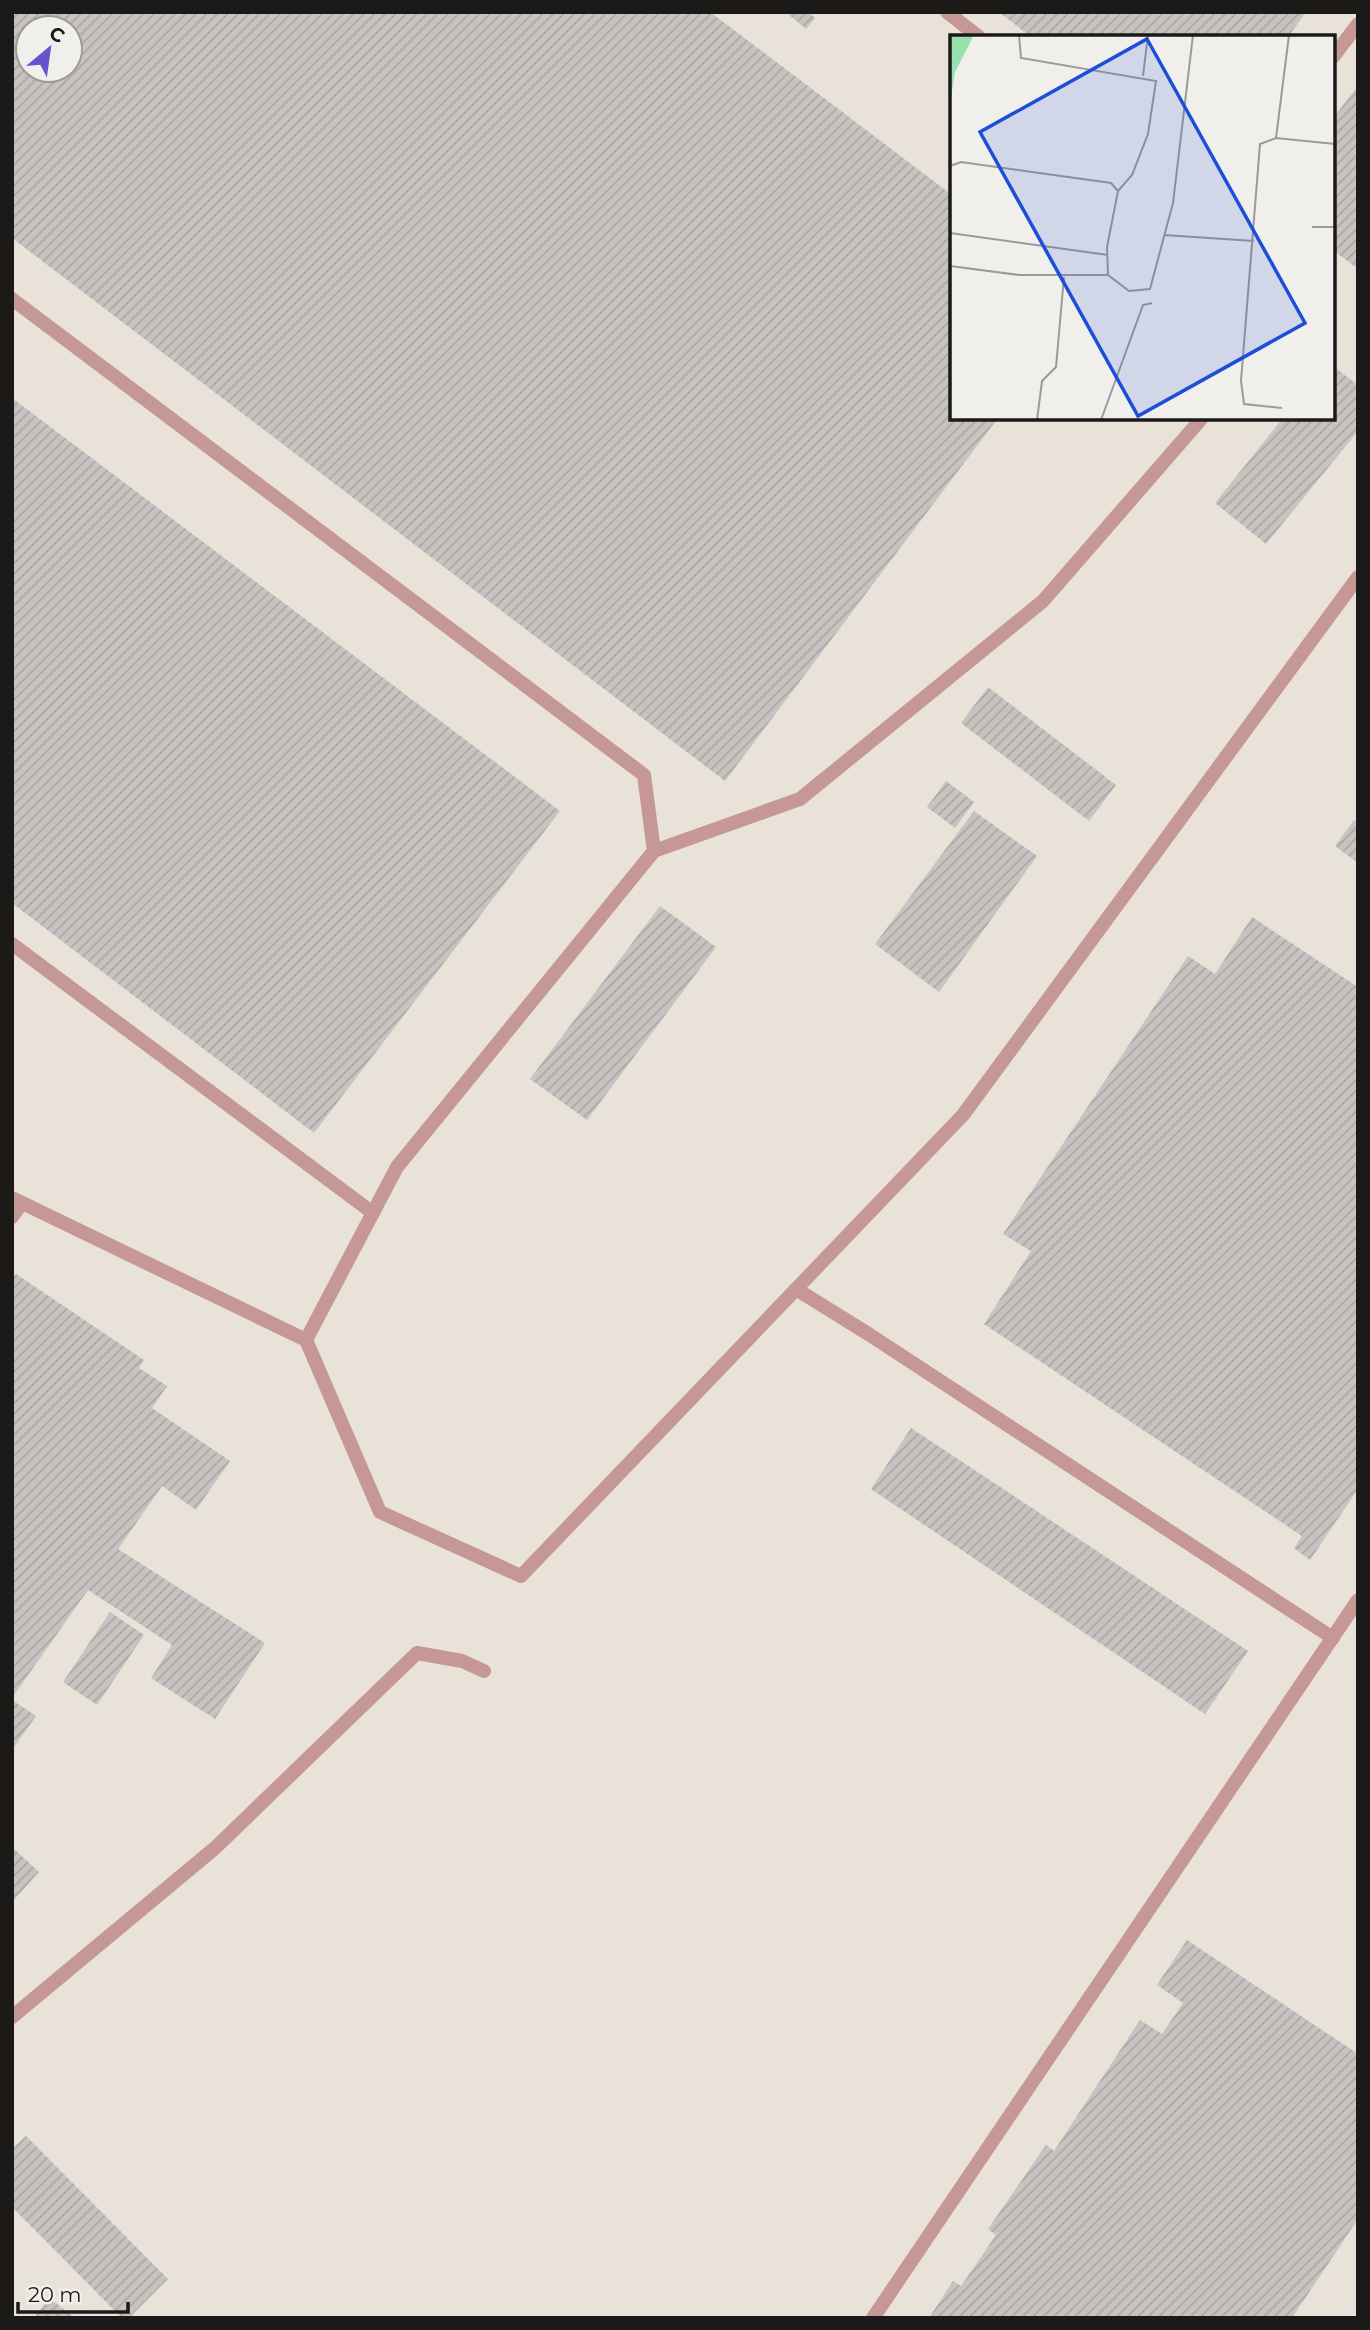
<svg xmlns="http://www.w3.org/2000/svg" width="1370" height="2330" viewBox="0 0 1370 2330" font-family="Montserrat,sans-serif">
<defs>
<pattern id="building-hatch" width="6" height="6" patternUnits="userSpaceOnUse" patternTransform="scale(1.75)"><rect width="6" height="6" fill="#c6c3c0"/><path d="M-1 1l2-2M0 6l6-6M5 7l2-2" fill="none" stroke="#aaa7a4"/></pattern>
</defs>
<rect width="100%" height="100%" fill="#f1efeb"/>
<!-- built -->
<path fill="#e9e2d8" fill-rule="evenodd" d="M12,12H1358V2318H12ZM28,28H70V70H28ZM952,37H1333V418H952Z"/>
<!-- building -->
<g fill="url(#building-hatch)" fill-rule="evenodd">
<path d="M12,12H710L952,195V418H998L725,781L12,238ZM28,28H70V70H28Z"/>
<polygon points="789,12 808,12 815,18 806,29 788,14"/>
<polygon points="999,12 1306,12 1288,37 1031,37"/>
<polygon points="1358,86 1358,269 1333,250 1333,118"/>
<polygon points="1333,366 1355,383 1358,379 1358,431 1266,544 1215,503 1283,418 1333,418"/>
<polygon points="12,398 560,811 314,1133 12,903"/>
<polygon points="988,687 1116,785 1089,821 961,723"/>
<polygon points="946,781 974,802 955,828 927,807"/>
<polygon points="974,811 1037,856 939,992 875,944"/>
<polygon points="1354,820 1358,823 1358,863 1335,846"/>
<polygon points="660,906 716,947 587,1120 530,1079"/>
<polygon points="1252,917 1358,987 1358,1489 1310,1560 1294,1548 1302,1536 984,1324 1031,1251 1003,1234 1188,956 1215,974"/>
<polygon points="16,1274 144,1360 139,1368 167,1386 152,1408 230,1461 196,1510 162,1486 118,1549 265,1643 215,1719 151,1678 172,1645 88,1590 12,1698 12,1279"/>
<polygon points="911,1428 1248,1651 1205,1714 871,1489"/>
<polygon points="110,1612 144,1635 97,1705 63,1682"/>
<polygon points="12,1700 36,1716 12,1750"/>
<polygon points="12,1847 39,1872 12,1902"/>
<polygon points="1187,1940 1358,2054 1358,2219 1292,2318 929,2318 953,2281 961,2286 996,2235 988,2229 1046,2145 1054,2151 1140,2020 1162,2034 1183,2003 1157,1985"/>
<polygon points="26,2136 168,2279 129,2318 122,2318 12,2207 12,2149"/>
<polygon points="49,2298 75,2318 34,2318"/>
</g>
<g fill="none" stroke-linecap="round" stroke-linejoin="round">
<!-- service -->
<g stroke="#c59795" stroke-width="14">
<polyline points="947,12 979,37"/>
<polyline points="1333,57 1358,24"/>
<polyline points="12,299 644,775 654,851"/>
<polyline points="12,944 373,1213"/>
<polyline points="12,1198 306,1340 380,1512 521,1576 963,1115 1358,577"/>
<polyline points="12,1217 22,1203"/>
<polyline points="796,1289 870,1335 1333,1638"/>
<polyline points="306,1340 397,1167 654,851 800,799 1043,601 1202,418"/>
<polyline points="12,2017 215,1848 417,1653 462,1661 484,1671"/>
<polyline points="873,2318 1358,1600"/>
</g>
</g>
<!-- overview -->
<g transform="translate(950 35)">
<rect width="385" height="385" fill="#f1efeb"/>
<path d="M0,0H24L5,37L0,69Z" fill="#97e1ae"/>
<path fill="none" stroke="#9b9a97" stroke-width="2" d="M69,0L71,23L206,46L198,99L182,140L168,156L157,212L158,240M193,41L198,0M326,103L339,0M0,131L11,127L161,148L168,156M362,192H385M0,198L158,220M214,200L304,206M0,231L69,240H158L179,256L200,254L223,168L243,0M0,258V286M332,373L294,369L291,346L310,109L326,103L385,109M87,385L92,346L106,332L114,242M151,385L193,270L202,268"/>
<path fill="#1d4ed8" fill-opacity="0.15" stroke="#1d4ed8" stroke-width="3.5" d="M197,4L355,288L188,381L30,97Z"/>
<rect width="385" height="385" fill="none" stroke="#1b1a19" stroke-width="3.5"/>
</g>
<!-- border -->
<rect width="1370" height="2330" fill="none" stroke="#1b1a19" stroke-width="28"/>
<!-- north arrow -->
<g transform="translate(49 49) rotate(29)"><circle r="33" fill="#f1efeb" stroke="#9b9a97" stroke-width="2"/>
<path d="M0-5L12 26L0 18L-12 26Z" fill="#6853cc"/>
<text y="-10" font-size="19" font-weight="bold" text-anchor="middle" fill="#1b1a19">С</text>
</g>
<!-- scale -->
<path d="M18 2302v10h110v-10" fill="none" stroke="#1b1a19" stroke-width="3.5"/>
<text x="28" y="2302" font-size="21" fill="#1b1a19" stroke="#f1efeb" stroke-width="5" paint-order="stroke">20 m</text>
</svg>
